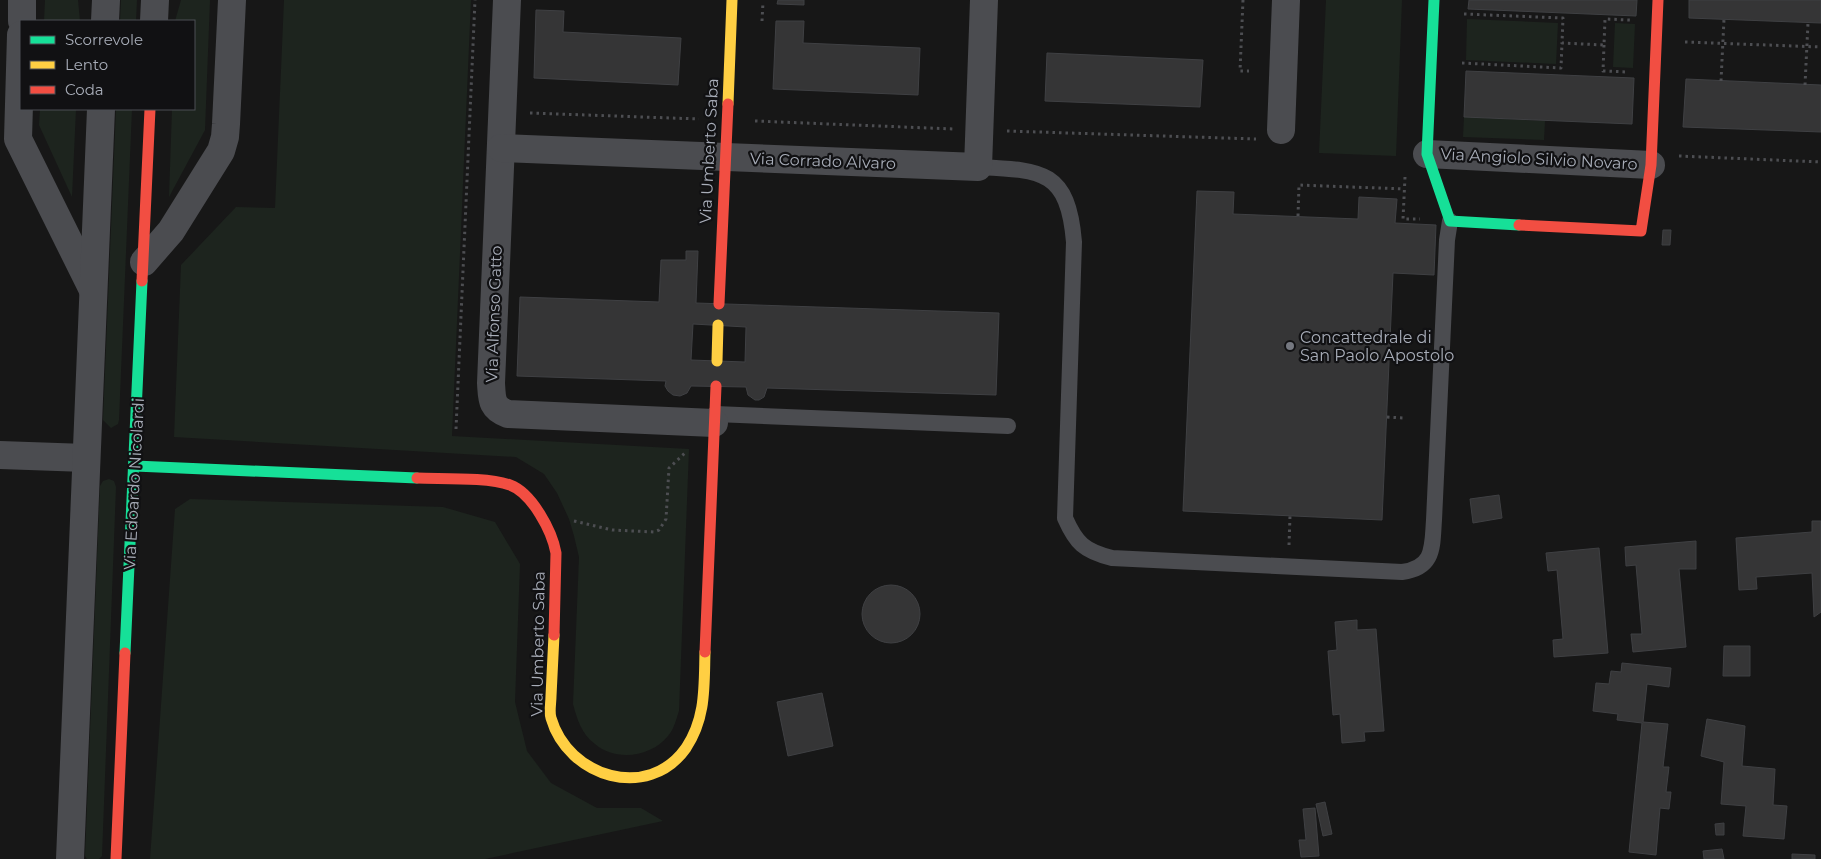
<svg xmlns="http://www.w3.org/2000/svg" width="1821" height="859" viewBox="0 0 1821 859" font-family="Montserrat,sans-serif">
<rect width="100%" height="100%" fill="#171717"/>
<!-- green -->
<g fill="#1d241e">
<polygon points="45,0 78,0 80,21 44,21"/>
<polygon points="121,0 137,0 136,21 120,21"/>
<polygon points="181,0 210,0 205,130 169,197 172,109 194,109 194,21 175,21"/>
<path d="M284,0H471L452,436L689,449L679,711C676,720 674,729 668,736C651,757 616,762 595,744C582,735 577,719 573,704L579,557L574,536L569,519L557,493L544,474L516,457L174,437L181,265L236,207L275,208Z"/>
<polygon points="1326,0 1402,0 1396,156 1319,153"/>
<polygon points="1467,19 1558,23 1556,64 1466,60"/>
<polygon points="1615,23 1635,24 1633,68 1613,67"/>
<polygon points="40,109 76,109 72,197 39,125"/>
<polygon points="116,109 132,109 119,420 118,424 111,428 103,420"/>
<polygon points="1464,117 1545,121 1544,140 1463,137"/>
<polygon points="109,479 114,481 116,487 102,856 99,859 87,859 85,856 100,486 103,481"/>
<polygon points="190,499 443,507 495,522 520,564 515,702 527,751 551,783 597,808 641,808 663,821 485,859 150,859 175,509"/>
</g>
<!-- building -->
<g fill="#353536" stroke="#3f4043" fill-rule="evenodd">
<polygon points="778,0 804,0 804,5 777,4"/>
<polygon points="1469,0 1637,0 1636,16 1468,9"/>
<polygon points="1689,0 1821,0 1821,23 1689,18"/>
<polygon points="536,10 564,11 563,32 681,38 678,85 534,78"/>
<polygon points="776,21 804,21 803,43 920,48 918,95 773,89"/>
<polygon points="1047,53 1203,60 1200,107 1045,101"/>
<polygon points="1466,71 1634,78 1632,124 1464,117"/>
<polygon points="1686,79 1821,85 1821,132 1683,127"/>
<polygon points="1197,191 1234,192 1233,214 1358,219 1359,197 1397,199 1395,223 1436,225 1434,275 1393,273 1382,520 1183,511"/>
<polygon points="1663,230 1671,230 1670,245 1662,245"/>
<path d="M686,251H698L696,303L999,313L996,395L767,388L764,397L759,400H755L748,395L746,387L691,386L687,393L680,396L673,395L668,391L665,386L666,381L517,376L520,297L659,302L661,260H686ZM693,324L746,327L745,362L691,360Z"/>
<polygon points="1499,495 1502,518 1473,523 1470,499"/>
<polygon points="1812,521 1821,521 1821,612 1814,617 1812,573 1756,577 1757,589 1739,590 1736,538 1812,532"/>
<polygon points="1696,541 1696,569 1679,569 1686,647 1633,652 1631,634 1642,634 1636,565 1626,566 1625,547"/>
<polygon points="1599,548 1608,653 1554,657 1553,640 1563,639 1557,570 1548,571 1546,553"/>
<circle cx="891" cy="614" r="29"/>
<polygon points="1357,620 1357,630 1376,629 1384,731 1364,732 1365,741 1342,743 1340,714 1333,715 1328,651 1337,650 1335,622"/>
<polygon points="1724,646 1750,646 1750,676 1723,676"/>
<polygon points="1622,663 1671,668 1669,687 1647,684 1643,722 1668,724 1663,767 1669,767 1666,792 1671,792 1669,809 1660,808 1656,855 1629,852 1642,723 1617,720 1618,714 1593,711 1596,683 1609,684 1611,671 1621,672"/>
<polygon points="822,693 833,746 788,756 777,702"/>
<polygon points="1707,719 1745,726 1742,766 1775,769 1773,805 1787,806 1784,839 1743,836 1746,806 1721,804 1724,762 1701,756"/>
<polygon points="1325,802 1332,834 1323,836 1316,804"/>
<polygon points="1315,808 1319,856 1301,857 1299,840 1306,840 1303,809"/>
<polygon points="1724,823 1724,835 1716,835 1715,824"/>
<polygon points="1722,849 1724,859 1704,859 1703,851"/>
<polygon points="1792,854 1815,855 1815,859 1792,859"/>
</g>
<g fill="none" stroke-linecap="round" stroke-linejoin="round">
<!-- path -->
<g stroke="#4d4e52" stroke-width="3" stroke-dasharray="2.5 4" stroke-linecap="butt">
<polyline points="1243,0 1240,71 1249,71"/>
<polyline points="1464,14 1563,18 1562,43 1604,45 1605,19 1630,20"/>
<polyline points="762,21 763,2"/>
<polyline points="1685,42 1821,47"/>
<polyline points="1604,45 1603,71 1628,72"/>
<polyline points="1462,63 1561,68 1562,43"/>
<polyline points="1721,81 1724,19"/>
<polyline points="1805,85 1808,23"/>
<polyline points="530,113 699,119"/>
<polyline points="755,121 953,129"/>
<polyline points="1007,131 1256,139"/>
<polyline points="1679,156 1821,162"/>
<polyline points="1405,177 1403,219 1420,219"/>
<polyline points="1298,216 1299,185 1404,189"/>
<polyline points="1387,417 1403,418"/>
<polyline points="456,429 475,0"/>
<polyline points="574,521 612,530 654,532 659,530 666,519 669,468 686,452"/>
<polyline points="1289,545 1290,516"/>
</g>
<!-- lane -->
<g stroke="#4b4c50" stroke-width="16">
<path d="M978,167C1042,170 1068,170 1074,242L1065,518C1076,543 1084,551 1112,558L1402,572C1435,568 1432,546 1434,520L1447,240L1450,221"/>
<polyline points="715,414 1008,426"/>
</g>
<!-- street -->
<g stroke="#4b4c50" stroke-width="28">
<path d="M507,0L491,383C492,399 491,408 508,414L714,423"/>
<polyline points="22,21 22,0"/>
<polyline points="105,21 106,0"/>
<polyline points="154,21 155,0"/>
<polyline points="21,35 18,139 92,288"/>
<polyline points="1281,130 1286,0"/>
<polyline points="501,148 978,167 984,0"/>
<polyline points="1427,154 1651,165"/>
<polyline points="144,262 171,231 221,151 225,137 226,124 232,0"/>
<polyline points="0,455 86,458"/>
<polyline points="70,859 101,109"/>
</g>
<!-- fast -->
<g stroke="#16e098" stroke-width="11">
<polyline points="1434,0 1427,154 1450,221 1519,225"/>
<polyline points="135,466 417,478"/>
<polyline points="125,653 142,281"/>
</g>
<!-- slow -->
<g stroke="#ffcf43" stroke-width="11">
<polyline points="728,104 732,0"/>
<polyline points="717,361 718,325"/>
<path d="M554,635C553,655 552,675 551,696C551,703 549,712 551,718C568,777 648,802 686,748C706,718 704,687 705,652"/>
</g>
<!-- jam -->
<g stroke="#f24e42" stroke-width="11">
<polyline points="1519,225 1641,231 1651,165 1658,0"/>
<polyline points="142,281 150,109"/>
<polyline points="719,304 728,104"/>
<path d="M417,478C442,479 488,477 510,485C532,493 552,531 556,553L554,635"/>
<polyline points="705,652 716,386"/>
<polyline points="116,859 125,653"/>
</g>
</g>
<!-- markers -->
<circle fill="#757880" stroke="#111113" stroke-width="2" cx="1290" cy="346" r="5"/>
<g text-anchor="middle" dominant-baseline="central" stroke-width="4.5" stroke-linejoin="round" paint-order="stroke">
<!-- street labels -->
<g font-size="16" fill="#a8adb8" stroke="#111113">
<text transform="translate(709 151) rotate(-87)">Via Umberto Saba</text>
<text transform="translate(1539 159) rotate(3)">Via Angiolo Silvio Novaro</text>
<text transform="translate(823 161) rotate(2)">Via Corrado Alvaro</text>
<text transform="translate(494 314) rotate(-88)">Via Alfonso Gatto</text>
<text transform="translate(134 484) rotate(-87)">Via Edoardo Nicolardi</text>
<text transform="translate(538 644) rotate(-89)">Via Umberto Saba</text>
</g>
<!-- poi labels -->
<g font-size="16" fill="#a8adb8" stroke="#111113" text-anchor="start">
<text x="1300" y="337">Concattedrale di<tspan x="1300" dy="18">San Paolo Apostolo</tspan></text>
</g>
</g>
<!-- legend -->
<rect x="20" y="20" width="175" height="90" fill="#111113" stroke="#4d4f55"/>
<rect x="30" y="36" width="25" height="8" fill="#16e098" stroke="#4d4f55"/>
<text x="65" y="45" font-size="15" fill="#a8adb8">Scorrevole</text>
<rect x="30" y="61" width="25" height="8" fill="#ffcf43" stroke="#4d4f55"/>
<text x="65" y="70" font-size="15" fill="#a8adb8">Lento</text>
<rect x="30" y="86" width="25" height="8" fill="#f24e42" stroke="#4d4f55"/>
<text x="65" y="95" font-size="15" fill="#a8adb8">Coda</text>
</svg>
